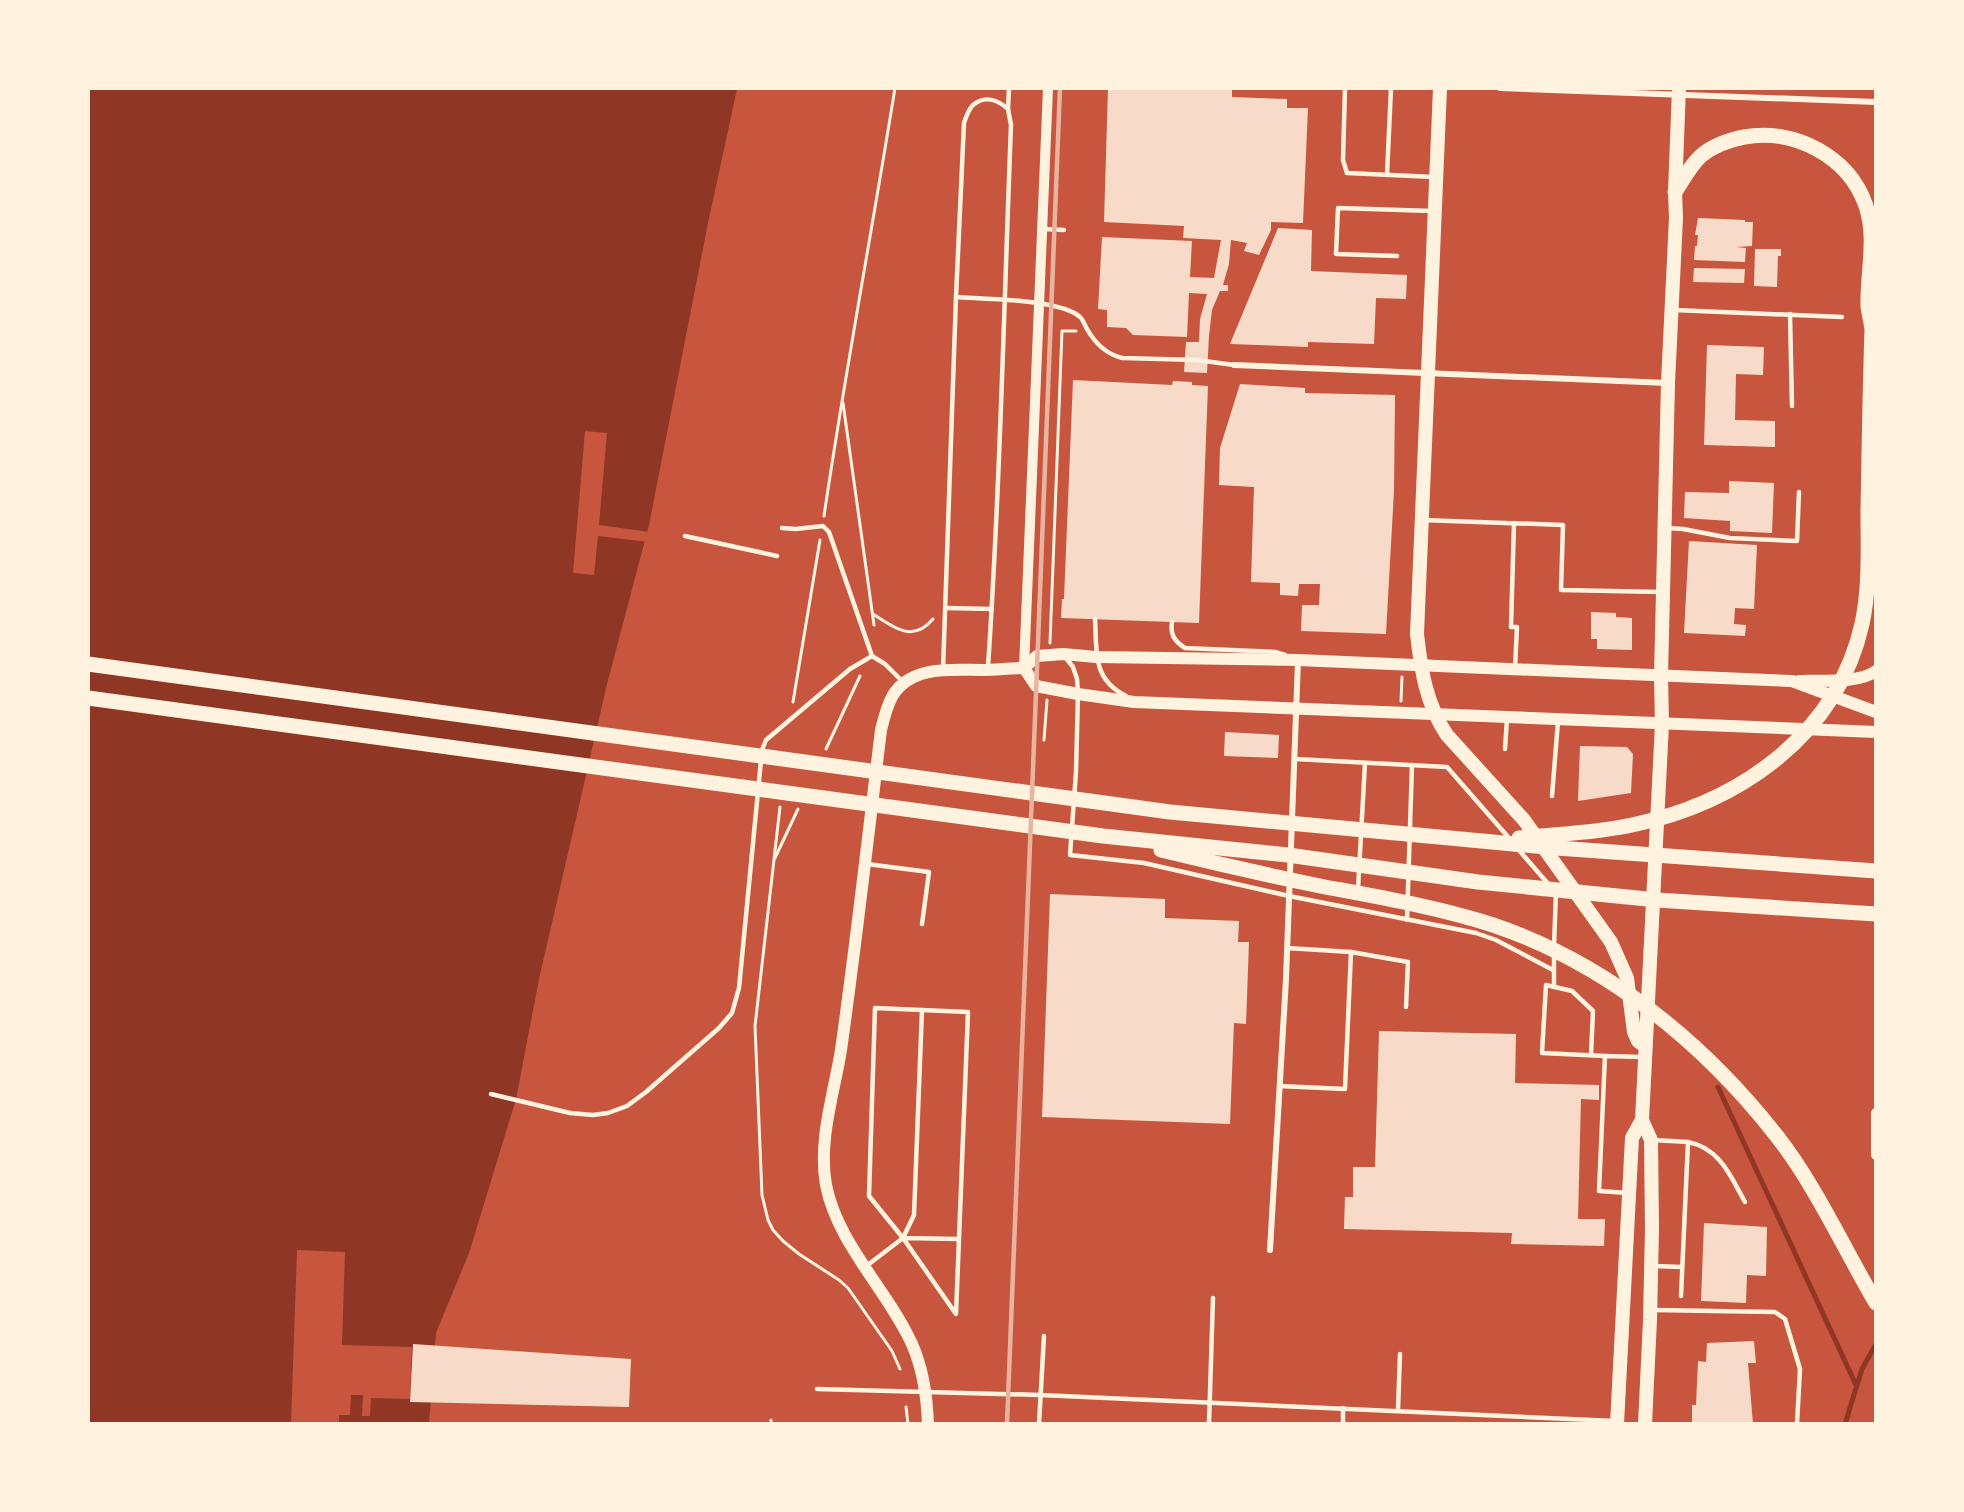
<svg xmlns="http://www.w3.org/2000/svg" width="1964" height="1512" viewBox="0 0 1964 1512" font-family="'Noto Serif',serif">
<rect width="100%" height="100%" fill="#c8553d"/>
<!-- water -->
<polygon fill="#8f3625" points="88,89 737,89 708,223 649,525 607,684 539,979 516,1099 469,1253 436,1333 429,1423 89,1423"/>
<!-- pier -->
<g fill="#c8553d">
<polygon points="585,431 607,433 599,525 650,532 648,542 598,536 594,575 573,573"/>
<polygon points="297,1250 345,1252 342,1345 412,1347 410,1399 371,1398 370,1416 362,1416 363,1395 351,1395 350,1415 339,1415 339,1424 291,1423"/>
</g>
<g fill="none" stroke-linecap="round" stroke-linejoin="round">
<!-- stream -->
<g stroke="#8f3625" stroke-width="5">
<polyline points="1718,1087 1856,1385"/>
<polyline points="1845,1424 1862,1369 1876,1344"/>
</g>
</g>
<!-- building -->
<g fill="#f7dbc8">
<polygon points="1108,88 1232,88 1232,97 1287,99 1287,108 1308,108 1303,223 1271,222 1271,230 1259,255 1244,251 1247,243 1231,240 1229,264 1223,285 1228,285 1228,291 1220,291 1212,310 1209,336 1207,373 1184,372 1186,342 1199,342 1200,319 1207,294 1189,293 1187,337 1133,335 1126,328 1107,327 1107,310 1098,309 1102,237 1192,241 1190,277 1214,278 1221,240 1183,238 1184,226 1104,222"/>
<polygon points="1698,218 1745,220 1745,222 1753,222 1752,246 1736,247 1746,248 1745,262 1694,260 1695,246 1697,246 1698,235 1695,235"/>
<polygon points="1278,228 1312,230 1311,271 1407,275 1406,299 1376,298 1374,344 1308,342 1308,347 1230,344"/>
<polygon points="1755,249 1781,249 1781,256 1778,256 1777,287 1754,286"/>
<polygon points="1694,268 1745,269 1744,283 1693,282"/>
<polygon points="1707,345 1764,347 1763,375 1736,374 1735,420 1775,421 1775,447 1704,445"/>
<polygon points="1073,380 1172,385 1173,381 1192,382 1192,385 1208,386 1199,623 1061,618 1062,599 1064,599"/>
<polygon points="1240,384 1305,388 1305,393 1395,395 1394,491 1386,634 1301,631 1302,605 1319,605 1320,584 1299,584 1298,596 1280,595 1280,583 1251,582 1254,487 1219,485 1220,448"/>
<polygon points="1729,481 1774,483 1772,533 1730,531 1730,521 1684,518 1685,492 1729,493"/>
<polygon points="1689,541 1757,545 1754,609 1735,608 1734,624 1746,625 1745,636 1684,633"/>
<polygon points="1591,612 1616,613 1616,617 1632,618 1632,650 1597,649 1597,639 1591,639"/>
<polygon points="1225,732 1279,735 1278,758 1224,756"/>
<polygon points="1580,746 1627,747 1633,754 1631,793 1578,801"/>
<polygon points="1050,894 1165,899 1165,918 1239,921 1238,942 1249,942 1246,1024 1234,1023 1230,1124 1042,1117"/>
<polygon points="1379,1031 1516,1034 1515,1083 1599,1085 1599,1100 1581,1099 1578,1219 1605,1219 1604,1246 1511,1244 1512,1233 1344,1229 1345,1197 1353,1197 1353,1167 1375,1167"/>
<polygon points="1704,1223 1767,1227 1766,1276 1747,1275 1746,1303 1701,1301"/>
<polygon points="1754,1341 1756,1363 1748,1363 1753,1424 1692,1424 1692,1405 1696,1405 1698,1361 1706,1362 1707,1343"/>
<polygon points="413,1344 631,1359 629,1407 410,1402"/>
</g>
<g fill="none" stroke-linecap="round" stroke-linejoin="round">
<!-- path -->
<g stroke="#fff3e0" stroke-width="3">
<polyline points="843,403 874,625"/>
<path d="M824,516C845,373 872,231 895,88"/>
<path d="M873,614C894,628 913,643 933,619"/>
<polyline points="1050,643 1062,331 1076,331"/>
<polyline points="1401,701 1402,677"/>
<polyline points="793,702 820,540"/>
<polyline points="1044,740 1047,700"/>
<polyline points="826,749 860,676"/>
<polyline points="780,807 755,1026 762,1195 768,1220 773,1230 783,1241 799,1254 839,1280 848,1288 892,1351 900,1369"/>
<polyline points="775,858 798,809"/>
<polyline points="906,1407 908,1424"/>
<polyline points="771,1424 771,1420"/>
</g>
<!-- service -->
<g stroke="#fff3e0" stroke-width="4.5">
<polyline points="1345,88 1343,160 1347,173 1434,177"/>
<polyline points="1008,109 1009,88"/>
<polyline points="1387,175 1391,88"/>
<polyline points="1043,229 1064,230"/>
<polyline points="1397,256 1336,254 1338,208 1432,211"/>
<polyline points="1674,310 1842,317"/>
<polyline points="1790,314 1792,406"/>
<polyline points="1422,520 1563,525 1561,590 1662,592"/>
<polyline points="1514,523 1511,627 1517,627 1515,668"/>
<polyline points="782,528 796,529 823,526 829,532 872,656 885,664 903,682"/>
<polyline points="1667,528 1683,529 1730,538 1797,541 1799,492"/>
<polyline points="685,536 777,556"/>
<polyline points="946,608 992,609"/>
<path d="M1095,619C1097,652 1092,679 1126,696"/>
<path d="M1172,622C1170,634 1174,641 1185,648L1275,652L1285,655"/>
<polyline points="1066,658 1073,667 1077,679 1078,694 1076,772 1070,855 1144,863 1289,896 1476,933 1496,940 1553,970"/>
<path d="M988,667C1000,487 1004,306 1011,125L1008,109C998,100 985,95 973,105C969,109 966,117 964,123L956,297C983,299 1061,299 1080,317C1083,319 1085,326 1087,329C1095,343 1106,354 1122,358L1197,360L1234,365"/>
<polyline points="943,670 956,297"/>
<polyline points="1505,749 1507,719"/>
<polyline points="1295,759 1447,767 1509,838"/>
<polyline points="1552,796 1558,721"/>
<polyline points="1518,849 1550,886"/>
<polyline points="867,864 929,872 922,924"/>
<polyline points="1358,889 1365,763"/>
<polyline points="1407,920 1412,765"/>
<polyline points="1554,946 1556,892"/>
<polyline points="1351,952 1408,962 1406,1007"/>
<polyline points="1554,955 1554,987"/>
<polyline points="1591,1055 1593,1011 1572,991 1546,985 1542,1053 1605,1056"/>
<polyline points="1279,1086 1345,1089 1351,952 1287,948"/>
<polyline points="491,1094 570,1113 593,1115 608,1113 627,1106 646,1092 719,1028 732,1013 739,988 762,750 766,740 850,669 872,656"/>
<polyline points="1653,1140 1688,1142 1681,1296"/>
<path d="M1688,1142C1720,1148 1731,1177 1745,1202"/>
<polyline points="1628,1193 1599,1191 1605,1056 1642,1057"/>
<polyline points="903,1238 914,1215 922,1010"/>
<polyline points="1654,1266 1682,1267"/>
<polyline points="865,1267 903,1238 956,1314 968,1012 875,1008 869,1196 903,1238 959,1239"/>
<polyline points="1653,1310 1775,1312 1785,1319 1800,1369 1797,1424"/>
<polyline points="817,1389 1040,1395 1615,1421"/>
<polyline points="1398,1410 1400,1354"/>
<polyline points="1039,1424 1044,1336"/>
<polyline points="1209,1424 1213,1298"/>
<polyline points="1343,1424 1343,1408"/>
</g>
<!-- minor -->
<g stroke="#fff3e0" stroke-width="6">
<polyline points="1500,88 1876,102"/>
<polyline points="1234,365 1667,383"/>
<polyline points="1270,1250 1286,979 1298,661"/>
</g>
<!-- tertiary -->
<g stroke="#fff3e0" stroke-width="10">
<polyline points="1024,668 1048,88"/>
<polyline points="1876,1113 1876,1155"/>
</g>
<!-- secondary -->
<g stroke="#fff3e0" stroke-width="12">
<polyline points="1024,668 1036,686 1078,694 1134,702 1876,732"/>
<polyline points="1024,668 1037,656 1063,654 1096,657 1298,660 1792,681 1876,712"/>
<path d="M1799,681C1819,680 1859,684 1876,671"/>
<path d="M928,1424C927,1396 923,1369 912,1344C887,1289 838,1245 826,1185C818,1140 834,1094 841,1050C856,944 868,837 881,730C884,718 887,705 893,695C912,665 952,670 982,670C996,670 1010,668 1024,668"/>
</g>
<!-- primary -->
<g stroke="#fff3e0" stroke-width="14">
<path d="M1440,88L1417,634C1421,670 1426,704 1447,735L1524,820L1611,942L1627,978L1634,1032L1638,1041L1645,1046"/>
<polyline points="1617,1424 1632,1138 1642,1120"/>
<polyline points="1645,1424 1650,1320 1652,1229 1651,1140 1642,1120 1662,724 1661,676 1668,383 1676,218 1675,192 1679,88"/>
</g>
<!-- motorway -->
<g stroke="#fff3e0" stroke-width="15">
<polyline points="88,664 1170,812 1557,848 1876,871"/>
<polyline points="88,698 1103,836 1288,855 1478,882 1657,900 1876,914"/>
<path d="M1519,838C1557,834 1596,833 1632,825C1739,803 1837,735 1862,624C1870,587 1868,548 1868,511C1869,450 1870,390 1872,329C1871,322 1869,314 1868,306C1867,273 1877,239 1866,206C1849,156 1794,128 1744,137C1729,140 1714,145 1702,155C1691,164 1683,180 1675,192"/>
<path d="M1161,850C1214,863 1267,875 1320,886C1378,897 1437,907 1493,925C1606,963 1703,1042 1776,1135C1816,1186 1843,1247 1876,1303"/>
</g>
<!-- rail -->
<polyline stroke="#e9b49f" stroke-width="4.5" points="1007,1424 1060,88"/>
</g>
<!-- border -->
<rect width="1964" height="1512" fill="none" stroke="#fff3e0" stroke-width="180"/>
</svg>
